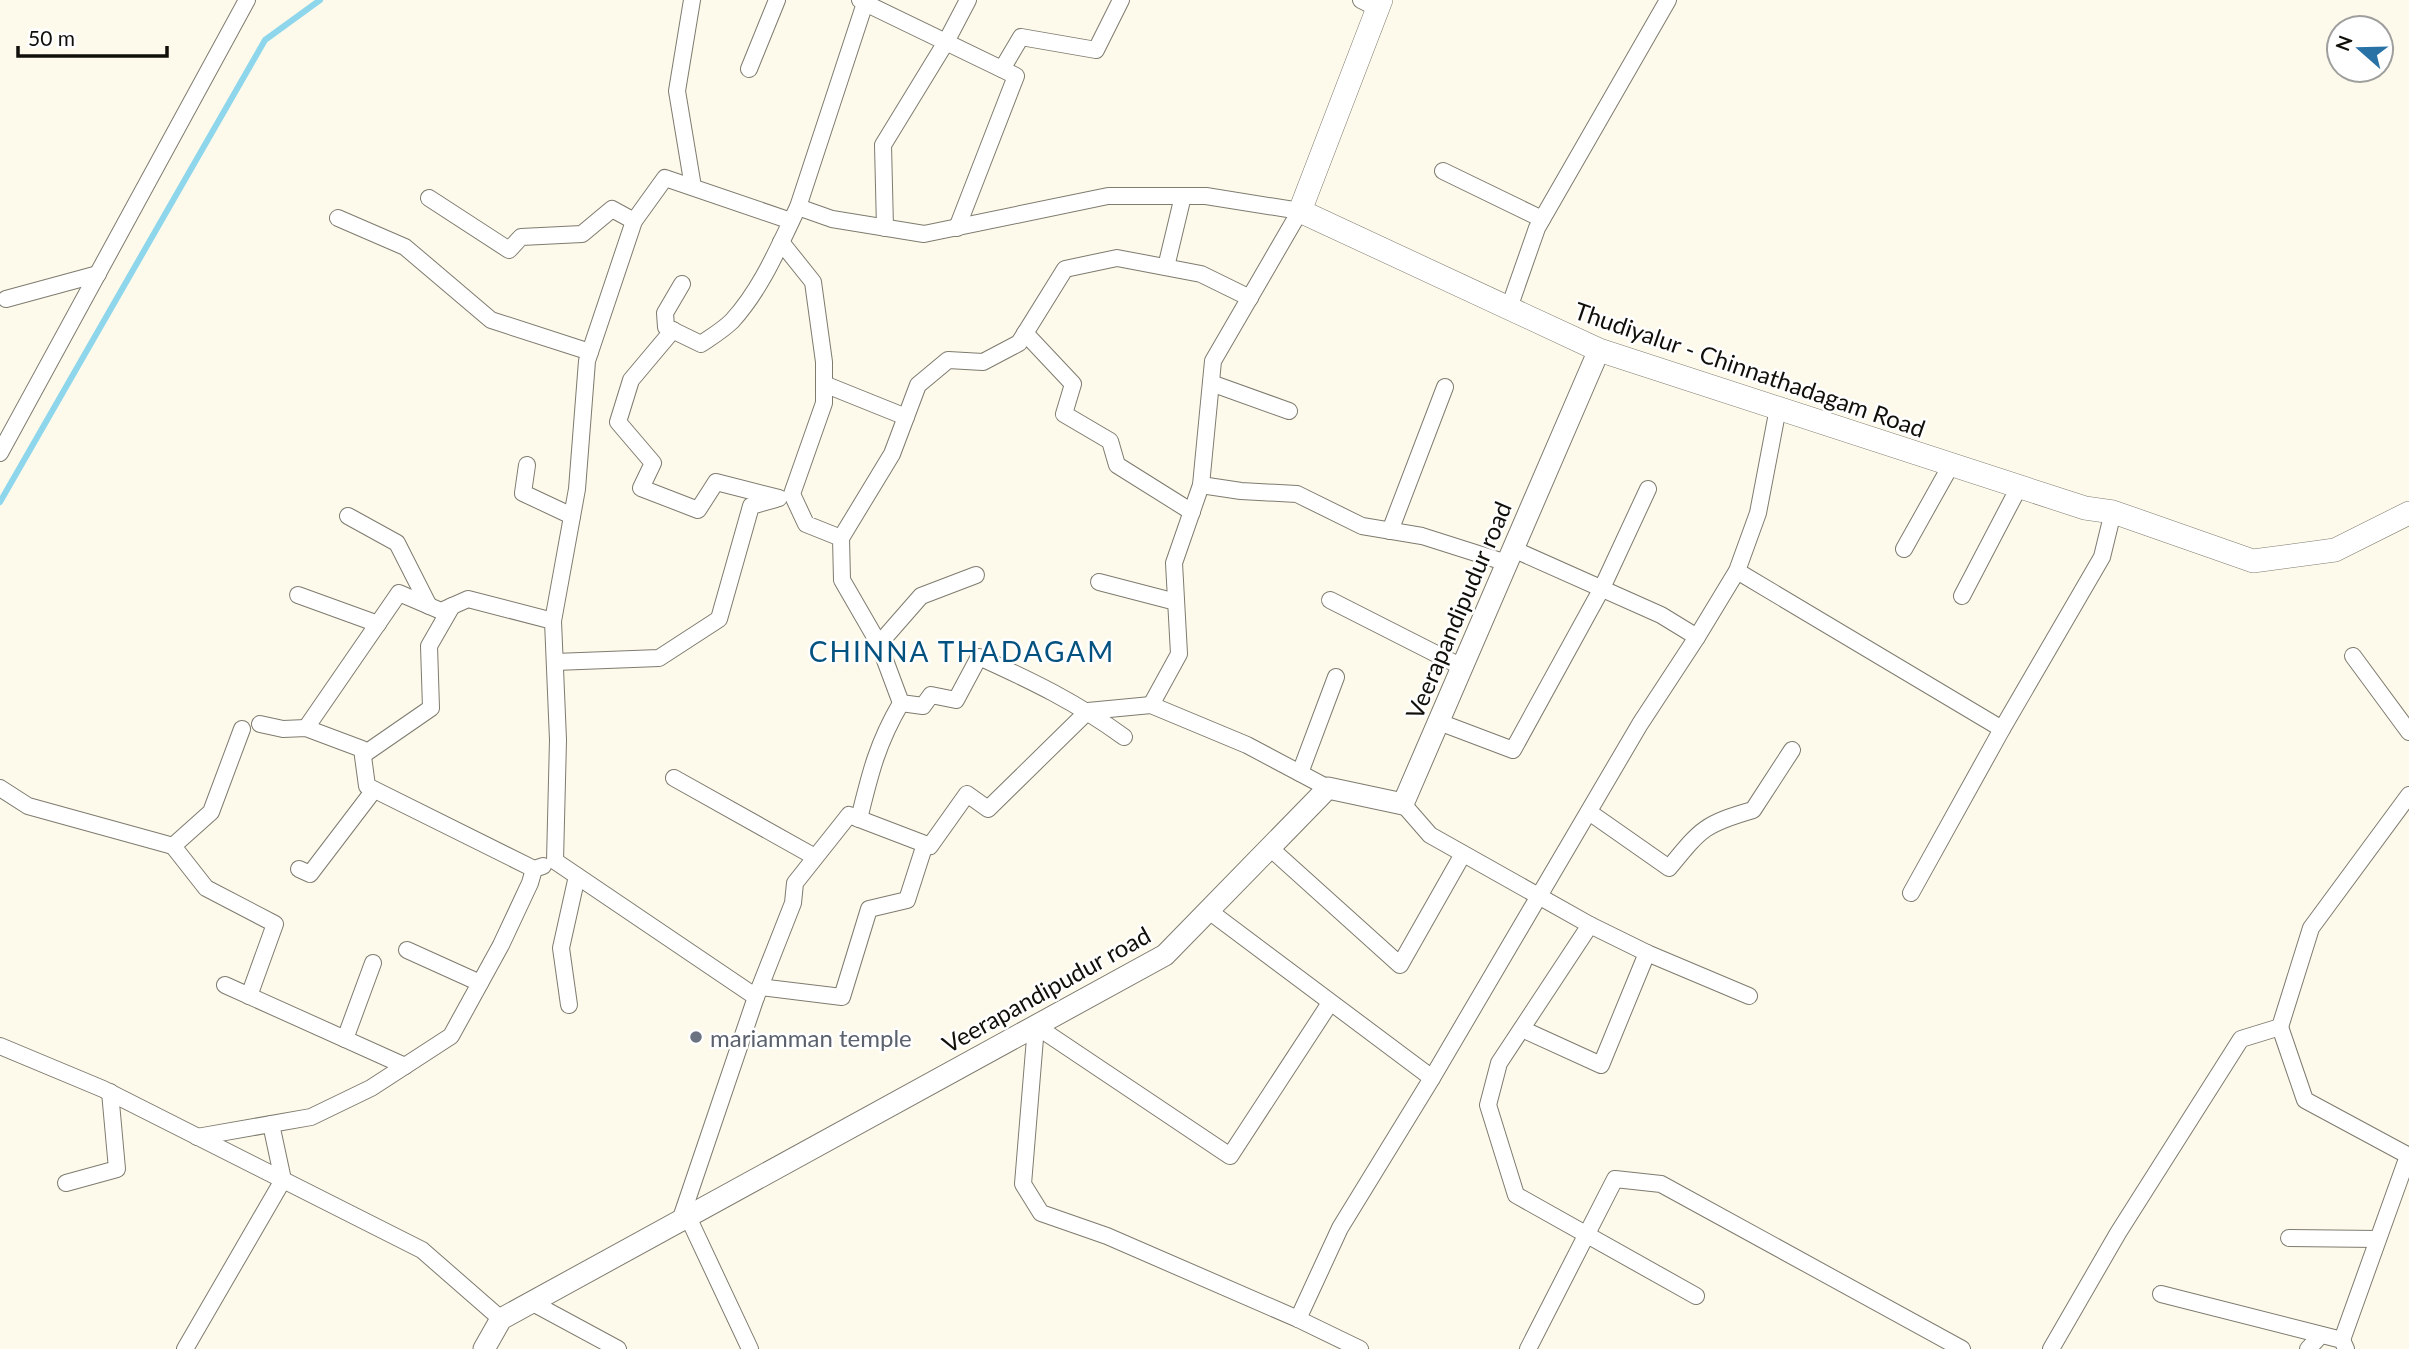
<svg xmlns="http://www.w3.org/2000/svg" width="2409" height="1349" viewBox="0 0 2409 1349" font-family="Lato,sans-serif">
<rect width="100%" height="100%" fill="#fdf9eb"/>
<g fill="none" stroke-linecap="round" stroke-linejoin="round">
<!-- stream -->
<polyline stroke="#8dd6eb" stroke-width="6" points="0,502 265,40 320,0"/>
<!-- minor casing -->
<g stroke="#7e7b6f" stroke-width="18">
<g id="minor">
<polyline points="692,0 677,91 693,187"/>
<polyline points="1361,0 1377,8"/>
<polyline points="865,3 1016,76 957,228"/>
<polyline points="749,69 777,0"/>
<polyline points="1002,69 1021,37 1096,50 1121,0"/>
<polyline points="1443,171 1542,219"/>
<polyline points="429,198 509,250 521,237 582,234 612,209 634,221"/>
<polyline points="798,207 865,3 860,0"/>
<polyline points="338,218 405,247 491,320 590,352"/>
<polyline points="885,228 883,145 946,42 968,0"/>
<polyline points="781,242 813,282 824,362 824,403 792,494 806,524 841,538 892,454 918,385 948,360 983,362 1019,343 1065,269 1117,258 1201,274 1250,298"/>
<polyline points="1166,267 1183,196"/>
<path d="M682,284L665,313L666,327L701,344C711,337 723,330 732,321C762,288 779,246 798,207L832,219L924,234L1108,196H1206L1300,211L1213,361L1201,485L1174,563L1179,654L1151,705"/>
<polyline points="6,299 98,274"/>
<polyline points="1509,308 1537,228 1668,0"/>
<polyline points="673,330 631,380 618,422 653,463 641,488 698,510 716,482 779,498"/>
<polyline points="1025,333 1073,384 1064,414 1110,441 1117,465 1192,512"/>
<polyline points="1211,383 1289,411"/>
<polyline points="824,384 906,417"/>
<polyline points="0,453 247,0"/>
<polyline points="527,465 523,493 572,516"/>
<polyline points="1201,485 1241,491 1297,494 1362,526 1422,536 1507,563"/>
<polyline points="348,516 397,543 429,606"/>
<polyline points="1390,531 1445,387"/>
<path d="M841,538L842,580L879,644L901,703L923,706L931,695L956,700L979,657C1032,681 1076,702 1124,737"/>
<polyline points="1904,549 1951,465"/>
<polyline points="1737,571 2002,729 2102,557 2113,512"/>
<polyline points="1099,582 1176,602"/>
<polyline points="298,595 378,624"/>
<polyline points="1962,596 2019,487"/>
<polyline points="1330,600 1462,667"/>
<polyline points="1697,637 1737,571 1758,513 1778,408"/>
<polyline points="879,644 921,596 976,575"/>
<polyline points="2353,656 2409,732"/>
<polyline points="555,662 659,658 719,619 751,506 776,499"/>
<polyline points="1439,722 1513,750 1602,588 1648,489"/>
<polyline points="260,724 283,729 306,728 362,749 367,786 534,869 543,866"/>
<polyline points="306,728 399,593 441,611 468,599 553,621"/>
<polyline points="242,729 211,812 173,846 206,888 275,924 249,996"/>
<polyline points="363,755 431,708 429,646 452,606"/>
<polyline points="1300,773 1336,677"/>
<polyline points="674,778 815,857"/>
<polyline points="0,788 28,806 173,846"/>
<polyline points="1403,804 1430,835 1590,925 1647,953 1749,996"/>
<path d="M1589,812L1669,868C1701,829 1704,824 1753,810L1792,750"/>
<path d="M859,819C870,774 877,744 901,703"/>
<polyline points="1270,848 1400,965 1463,854"/>
<polyline points="299,869 310,874 374,790"/>
<polyline points="1911,893 2002,729"/>
<polyline points="1209,911 1432,1078 1640,724 1697,637 1661,615 1513,549"/>
<polyline points="1590,925 1499,1063 1488,1105 1516,1195 1696,1296"/>
<polyline points="407,950 480,983"/>
<polyline points="225,985 405,1066"/>
<polyline points="760,987 842,997 869,909 907,900 925,844"/>
<polyline points="756,997 793,903 795,883 849,815 930,846 967,794 988,809 1088,711 1151,705 1247,745 1328,788"/>
<polyline points="1330,1003 1230,1156 1036,1026 1023,1184 1041,1213 1107,1236 1298,1319 1340,1228 1432,1078"/>
<polyline points="569,1005 561,948 577,876"/>
<polyline points="2280,1027 2305,1100 2409,1156"/>
<polyline points="1522,1029 1601,1065 1647,953"/>
<polyline points="345,1039 373,963"/>
<polyline points="0,1046 103,1089 422,1250 501,1319"/>
<polyline points="197,1137 311,1117 371,1088 451,1036 501,945 530,883 534,869"/>
<polyline points="66,1183 117,1169 110,1092"/>
<polyline points="688,1217 750,1349"/>
<polyline points="680,1221 756,997 555,861 558,740 553,621 577,489 587,361 634,221 665,178 791,221"/>
<polyline points="2289,1238 2378,1239"/>
<polyline points="2161,1294 2342,1340 2346,1349"/>
<polyline points="531,1302 618,1349"/>
<polyline points="1298,1319 1360,1349"/>
<polyline points="2342,1340 2408,1156"/>
<polyline points="185,1349 283,1180 271,1124"/>
<polyline points="1528,1349 1615,1179 1661,1184 1962,1349"/>
<polyline points="2051,1349 2118,1233 2241,1039 2280,1027 2311,928 2409,795"/>
<polyline points="2308,1349 2321,1335"/>
</g>
</g>
<!-- tertiary casing -->
<g stroke="#7e7b6f" stroke-width="23">
<polyline id="tertiary" points="484,1349 501,1319 1165,955 1328,788 1403,804 1599,350"/>
</g>
<!-- secondary casing -->
<g stroke="#7e7b6f" stroke-width="24">
<polyline id="secondary" points="1381,0 1300,211 1599,350 2085,508 2113,512 2253,561 2335,550 2409,513"/>
</g>
<!-- minor -->
<use href="#minor" stroke="#fff" stroke-width="16"/>
<!-- tertiary -->
<use href="#tertiary" stroke="#fff" stroke-width="21"/>
<!-- secondary -->
<use href="#secondary" stroke="#fff" stroke-width="23"/>
</g>
<!-- markers -->
<circle fill="#6b7280" stroke="#fff" stroke-width="2.5" cx="696" cy="1037" r="7"/>
<g text-anchor="middle" dominant-baseline="central" stroke-width="5" stroke-linejoin="round" paint-order="stroke">
<!-- street labels -->
<g font-size="24" fill="#100f0a" stroke="#fff">
<text transform="translate(1750 369) rotate(19)">Thudiyalur - Chinnathadagam Road</text>
<text transform="translate(1458 610) rotate(-67)">Veerapandipudur road</text>
<text transform="translate(1046 989) rotate(-29)">Veerapandipudur road</text>
</g>
<!-- worship labels -->
<g font-size="24" fill="#5b616d" stroke="#fff" text-anchor="start">
<text x="710" y="1037">mariamman temple</text>
</g>
<!-- quarter labels -->
<g font-size="28" letter-spacing="2" fill="#02517e" stroke="#fff">
<text x="962" y="651">CHINNA THADAGAM</text>
</g>
</g>
<!-- north arrow -->
<g transform="translate(2360 49) rotate(290)"><circle r="33" fill="#ffffff" stroke="#9f9f9d" stroke-width="2"/>
<path d="M0-5L12 26L0 18L-12 26Z" fill="#2872a6"/>
<text y="-10" font-size="19" font-weight="bold" text-anchor="middle" fill="#100f0a">N</text>
</g>
<!-- scale -->
<path d="M18 46v10h149v-10" fill="none" stroke="#100f0a" stroke-width="3.5"/>
<text x="28" y="46" font-size="21" fill="#100f0a" stroke="#ffffff" stroke-width="5" paint-order="stroke">50 m</text>
</svg>
